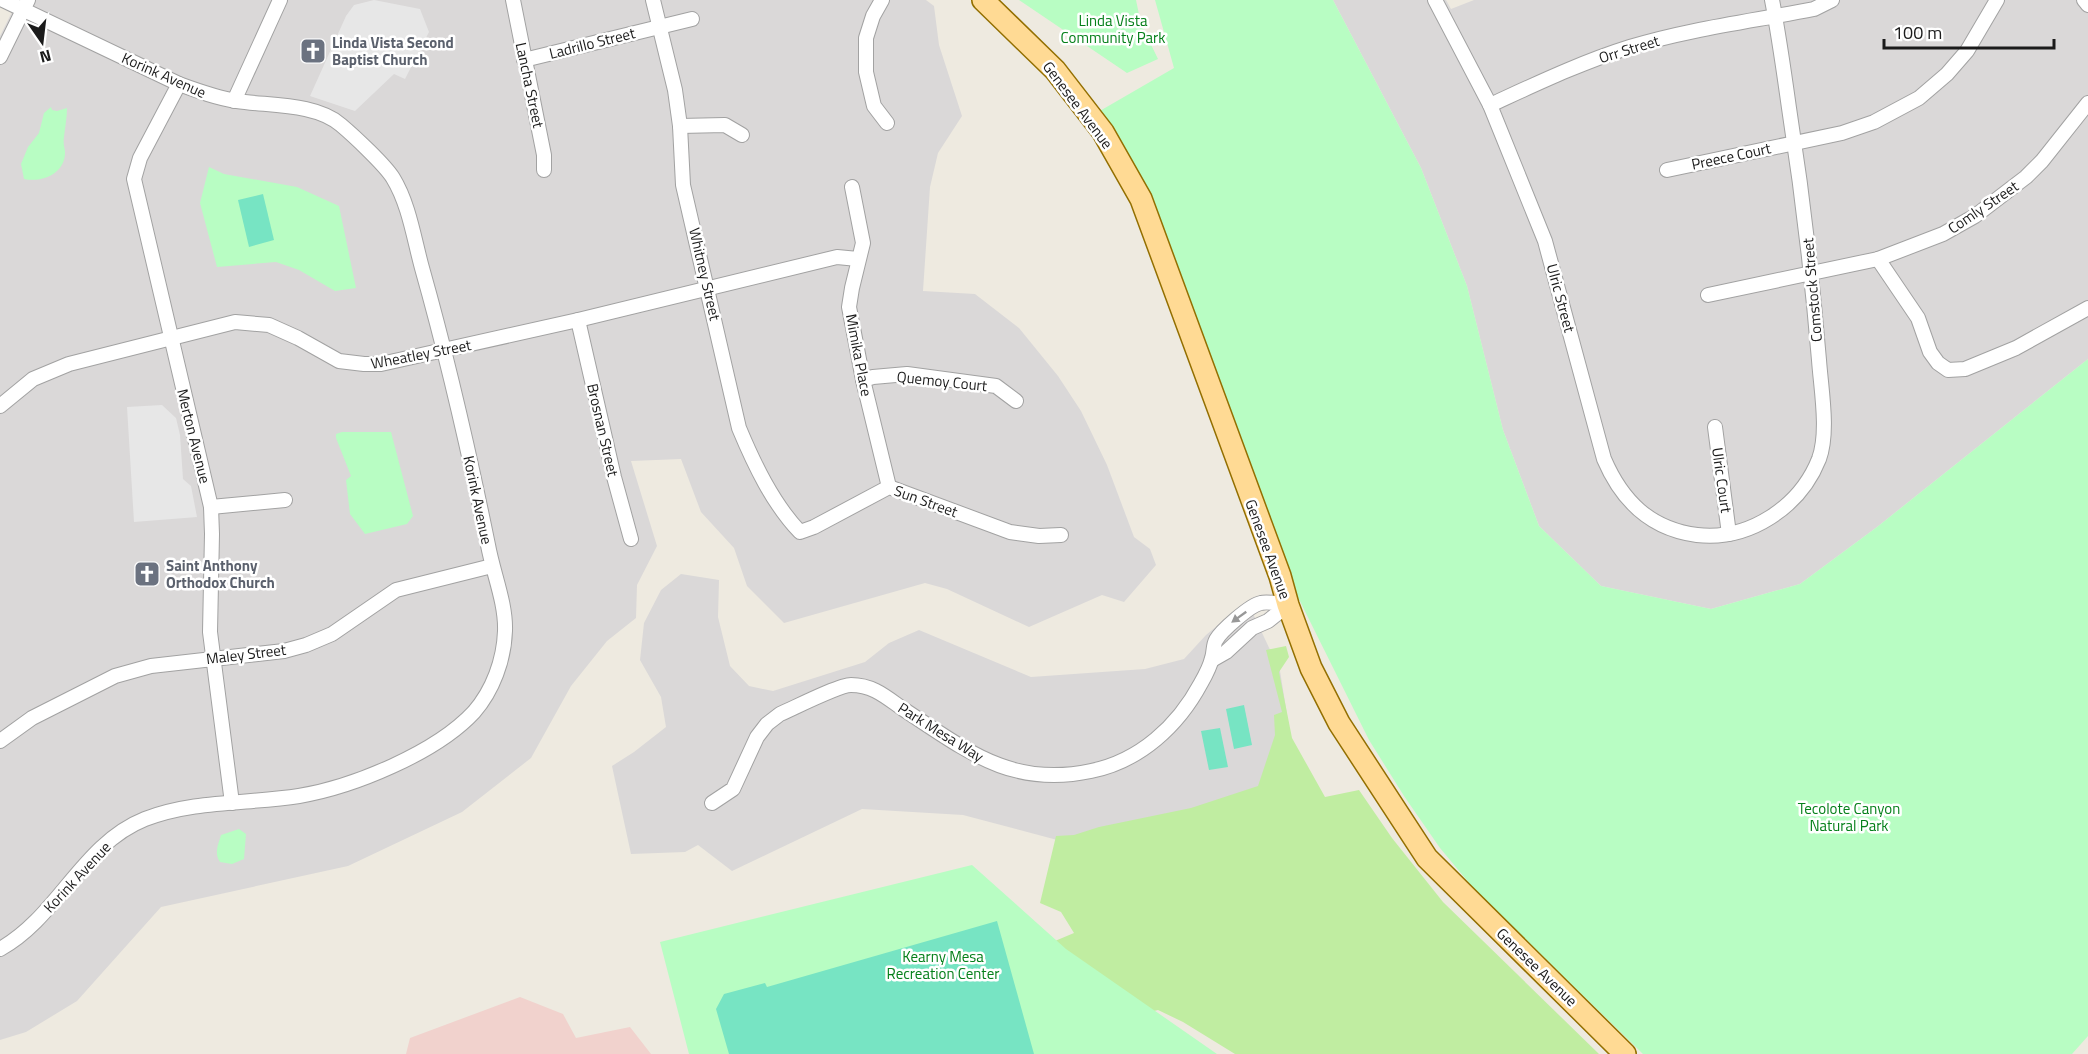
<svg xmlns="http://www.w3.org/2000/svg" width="2088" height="1054" viewBox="0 0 2088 1054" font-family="'Titillium Web',sans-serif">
<rect width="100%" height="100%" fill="#eeeae0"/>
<!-- residential -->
<g fill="#dad8d8">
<polygon points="18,0 926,0 934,6 939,45 962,116 938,153 930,187 923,291 975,294 1019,328 1058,376 1081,411 1107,465 1134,537 1150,549 1156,565 1124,602 1102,595 1029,627 947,589 925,583 784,623 747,586 734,548 701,512 681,459 631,461 657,546 637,585 636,618 607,641 571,686 531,758 462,812 348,866 161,907 77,1001 26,1032 0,1040 0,36"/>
<polygon points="1333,0 1446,0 1451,9 1474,0 2088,0 2088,359 1877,527 1800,584 1711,609 1601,586 1539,526 1503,430 1467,286 1421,168"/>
<polygon points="681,574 719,580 718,617 730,666 749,686 773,691 865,662 889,643 919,630 1031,677 1145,669 1184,659 1206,635 1247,601 1280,671 1289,727 1274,784 1240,813 1061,841 963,815 862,809 732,871 698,845 685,852 631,854 612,766 634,752 666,727 661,697 640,660 644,623 661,590"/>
</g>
<!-- commercial -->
<polygon fill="#f1d2cd" points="520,997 563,1014 576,1038 630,1027 651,1054 406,1054 410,1038"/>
<!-- grass -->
<polygon fill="#c0eda1" points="1286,646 1289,657 1279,672 1292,738 1325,797 1359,790 1392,838 1443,902 1599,1054 1235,1054 1183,1022 1158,1010 1097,1025 1043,946 1074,933 1061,912 1040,903 1056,836 1074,835 1099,827 1191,808 1258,786 1275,735 1274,715 1282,712 1266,650"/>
<!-- park -->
<g fill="#b8fdc3">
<polygon points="1019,0 1136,0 1141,24 1158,59 1127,73"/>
<polygon points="1155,0 1333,0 1421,168 1467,286 1503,430 1539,526 1601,586 1711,609 1800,584 1877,527 2088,359 2088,1036 2072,1054 1643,1054 1475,890 1440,848 1404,796 1369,740 1280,561 1098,112 1174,68"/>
<path d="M51,107L52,110L57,111L67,108C67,118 65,127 64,137C63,142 64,146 65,151C66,173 43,183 24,179L21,164L28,147L39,133L44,113Z"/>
<polygon points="209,167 224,174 297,187 339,206 356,288 335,291 299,270 276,262 217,267 200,203"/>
<polygon points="342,432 391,432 413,516 407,524 365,534 350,514 346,480 351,476 336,438 336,434"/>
<path d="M239,829L246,834L244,859L232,864L220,862C214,853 218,845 221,835Z"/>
<polygon points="972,865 1066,949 1217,1054 689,1054 660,942"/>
</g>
<!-- pitch -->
<g fill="#77e4c3">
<polygon points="263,194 274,240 249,247 238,200"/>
<polygon points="1244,705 1252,745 1234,749 1226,709"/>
<polygon points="1220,728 1228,767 1209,770 1201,731"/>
<polygon points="997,921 1034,1054 729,1054 716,1009 724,994 765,983 767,987"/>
</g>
<!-- parking -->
<g fill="#e7e7e7">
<polygon points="374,0 420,9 429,32 405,79 394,74 355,111 310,96 346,16 354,5"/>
<polygon points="162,405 176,418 180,435 183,479 191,486 197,517 134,522 127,407"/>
</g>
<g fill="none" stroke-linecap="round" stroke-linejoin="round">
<!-- street casing -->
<g stroke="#a2a2a2" stroke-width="16">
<g id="street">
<polyline points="513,0 544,155 544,170"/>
<path d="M653,0L675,90L680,126L683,185L739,428C754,464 773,504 800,532L814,527L889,487L1010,532L1039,536L1061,535"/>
<polyline points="882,0 873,16 866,38 866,72 874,106 887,123"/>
<path d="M1435,0L1490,105L1545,241L1604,459C1622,501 1650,529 1697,535C1749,541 1800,507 1819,459C1829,432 1821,389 1819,360C1812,275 1802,191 1789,108C1784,72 1779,36 1772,0"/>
<polyline points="2084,0 2088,5"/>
<polyline points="0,57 28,0"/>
<polyline points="524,60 692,19"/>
<polyline points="179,84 140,158 134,179 211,507 212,534 210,632 232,803"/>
<polyline points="234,101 280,0"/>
<path d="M1490,105C1536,84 1582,62 1630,47C1689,29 1753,21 1814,9L1832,0"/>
<polyline points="680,126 725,125 742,135"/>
<polyline points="1667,170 1842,133 1874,122 1919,98 1947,74 1967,51 1997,0"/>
<polyline points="852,187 863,243 852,288 849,307 863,380 889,487"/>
<polyline points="1878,259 1918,318 1930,352 1938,363 1948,370 1965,369 2016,348 2088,308"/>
<polyline points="1708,295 1878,259 1943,234 1975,216 2026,177 2042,161 2088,103"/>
<polyline points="578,320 614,477 631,539"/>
<polyline points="863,380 873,377 907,374 996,386 1016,401"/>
<polyline points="0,406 33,379 69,364 235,322 269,325 298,338 339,361 364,364 381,364 578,320 837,257 858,259"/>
<polyline points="1715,427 1729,534"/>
<polyline points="211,507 285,500"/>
<polyline points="1212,660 1226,652 1252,628 1268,621 1288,605"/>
<polyline points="0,741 32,718 115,676 151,666 284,651 306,645 332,634 396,590 492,566"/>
<path d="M712,803L733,789L757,737L767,724L780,714C794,708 839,685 851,685C873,685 886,697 903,709C966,750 1011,788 1091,771C1140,761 1178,726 1201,683C1205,676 1210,667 1212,658C1214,653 1213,645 1216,640C1221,631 1250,605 1261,603C1268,601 1280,604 1288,605"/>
<path d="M0,949C58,917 82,844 145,819C194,800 248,804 299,796C353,787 436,753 474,712C493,690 504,660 505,631C506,603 493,573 488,545C469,452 448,360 422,268C414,239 409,204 393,178C385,165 354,136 341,125C316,103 269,106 237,101C217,98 198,91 179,84L3,0"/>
</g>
</g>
<!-- primary casing -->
<g stroke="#936f00" stroke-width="24">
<polyline id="primary" points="983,0 1055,70 1103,132 1141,199 1280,576 1288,605 1311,668 1339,723 1427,858 1625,1054"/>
</g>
<!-- street -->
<use href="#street" stroke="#fff" stroke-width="14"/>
<!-- primary -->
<use href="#primary" stroke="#ffda94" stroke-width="21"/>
</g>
<!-- one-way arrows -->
<defs><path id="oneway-solid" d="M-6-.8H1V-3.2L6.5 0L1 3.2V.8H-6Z" transform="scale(1.5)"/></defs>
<use fill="#989898" href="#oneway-solid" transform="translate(1239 617) rotate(144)"/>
<!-- icons -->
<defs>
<g id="church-square" transform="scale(1.35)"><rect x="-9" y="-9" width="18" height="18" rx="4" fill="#6b7280" stroke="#fff"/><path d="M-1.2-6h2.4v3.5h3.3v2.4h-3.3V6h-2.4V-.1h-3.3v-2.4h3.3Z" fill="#fff"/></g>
</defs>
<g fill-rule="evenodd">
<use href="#church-square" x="313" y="51"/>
<use href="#church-square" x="147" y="574"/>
</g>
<g text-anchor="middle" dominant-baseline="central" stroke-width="5" stroke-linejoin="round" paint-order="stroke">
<!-- park labels -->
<g font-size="15" fill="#047f19" stroke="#fff">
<text x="1113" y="20">Linda Vista<tspan x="1113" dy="17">Community Park</tspan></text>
<text x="1849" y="808">Tecolote Canyon<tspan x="1849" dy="17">Natural Park</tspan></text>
<text x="943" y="956">Kearny Mesa<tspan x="943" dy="17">Recreation Center</tspan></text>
</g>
<!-- worship labels -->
<g font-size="15" font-weight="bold" fill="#5b616d" stroke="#fff" text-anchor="start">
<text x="332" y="42">Linda Vista Second<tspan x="332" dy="17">Baptist Church</tspan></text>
<text x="166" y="565">Saint Anthony<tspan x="166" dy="17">Orthodox Church</tspan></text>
</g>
<!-- street labels -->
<g font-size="15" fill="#1b1b1b" stroke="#fff">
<text transform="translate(592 43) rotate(-14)">Ladrillo Street</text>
<text transform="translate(1629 49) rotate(-17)">Orr Street</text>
<text transform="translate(164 75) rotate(24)">Korink Avenue</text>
<text transform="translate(530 85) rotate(78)">Lancha Street</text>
<text transform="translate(1078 105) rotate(53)">Genesee Avenue</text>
<text transform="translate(1731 156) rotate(-12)">Preece Court</text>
<text transform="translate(1983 207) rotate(-34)">Comly Street</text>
<text transform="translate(705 274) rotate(77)">Whitney Street</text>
<text transform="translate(1812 290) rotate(-95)">Comstock Street</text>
<text transform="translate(1561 298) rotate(75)">Ulric Street</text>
<text transform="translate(421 354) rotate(-11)">Wheatley Street</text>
<text transform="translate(859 355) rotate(79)">Mimika Place</text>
<text transform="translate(942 381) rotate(6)">Quemoy Court</text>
<text transform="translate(603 430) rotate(77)">Brosnan Street</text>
<text transform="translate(194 436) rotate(76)">Merton Avenue</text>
<text transform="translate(1722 480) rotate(82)">Ulric Court</text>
<text transform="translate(478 500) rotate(78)">Korink Avenue</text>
<text transform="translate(926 501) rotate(20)">Sun Street</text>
<text transform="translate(1268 549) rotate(70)">Genesee Avenue</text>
<text transform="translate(246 654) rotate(-7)">Maley Street</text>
<text transform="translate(941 732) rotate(32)">Park Mesa Way</text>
<text transform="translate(77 877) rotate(-47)">Korink Avenue</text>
<text transform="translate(1537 967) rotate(44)">Genesee Avenue</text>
</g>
</g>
<!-- north arrow -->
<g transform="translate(42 42) rotate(166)" stroke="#ffffff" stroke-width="4.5" paint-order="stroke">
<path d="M0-4.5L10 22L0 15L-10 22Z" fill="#1b1b1b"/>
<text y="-9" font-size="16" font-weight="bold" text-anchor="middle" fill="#1b1b1b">N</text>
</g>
<!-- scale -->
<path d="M1884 39v9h170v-9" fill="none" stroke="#1b1b1b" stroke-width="3"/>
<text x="1893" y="39" font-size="18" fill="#1b1b1b" stroke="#ffffff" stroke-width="4.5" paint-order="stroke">100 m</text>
</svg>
